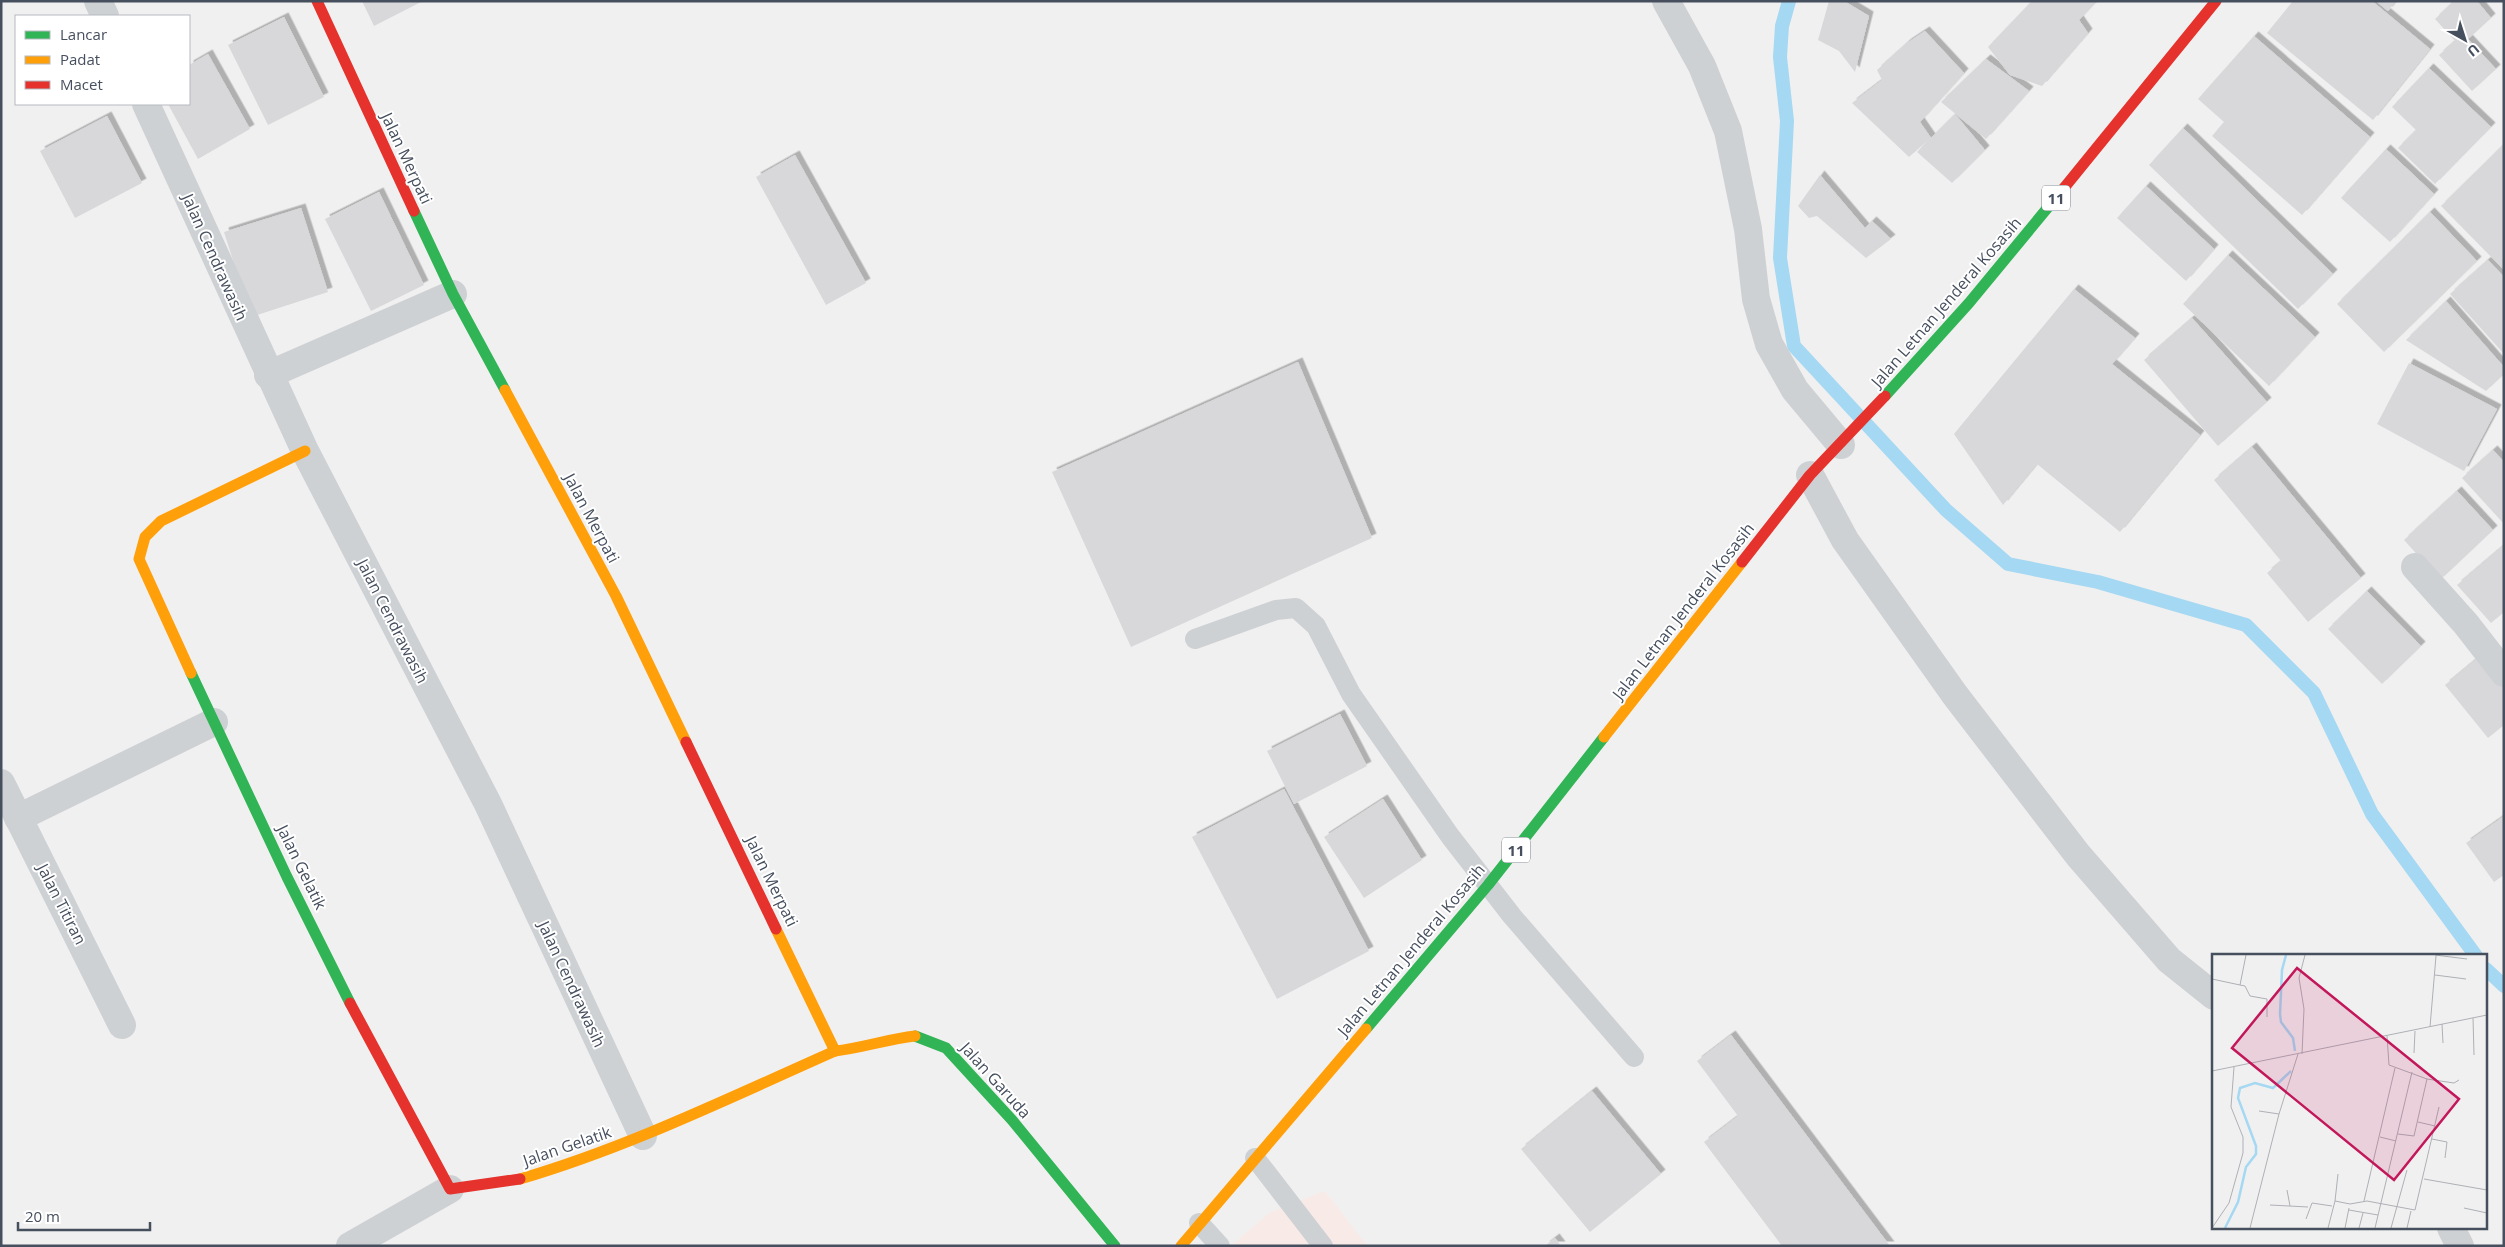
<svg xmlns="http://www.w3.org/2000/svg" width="2505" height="1247" viewBox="0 0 2505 1247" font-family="'Open Sans',sans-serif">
<defs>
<filter id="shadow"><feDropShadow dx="4.5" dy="-4.5" stdDeviation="0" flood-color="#0004"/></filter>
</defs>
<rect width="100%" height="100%" fill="#f1f0f0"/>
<!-- medical -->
<polygon fill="#f8eae6" points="1325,1191 1367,1246 1231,1246 1269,1213"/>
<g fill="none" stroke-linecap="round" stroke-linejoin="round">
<!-- stream -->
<g stroke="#a5d8f2" stroke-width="14">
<polyline points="1789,1 1782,26 1780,57 1787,121 1780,258 1794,346 1946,510 2008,564 2098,582 2246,625 2314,693 2372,814 2476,956"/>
<polyline points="2486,969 2504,986"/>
</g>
</g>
<!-- building -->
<g fill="#d8d8db" filter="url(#shadow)">
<polygon points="362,1 423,1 374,26"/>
<polygon points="1829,1 1844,1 1869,16 1855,72 1839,51 1818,40"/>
<polygon points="2032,1 2097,1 2079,20 2088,33 2042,86 2010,75 1988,47"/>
<polygon points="2293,1 2372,1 2430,49 2373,120 2267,33"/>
<polygon points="2376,1 2396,1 2388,11"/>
<polygon points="2454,1 2477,1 2491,18 2468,39 2496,69 2472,91 2439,55 2455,41 2435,19"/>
<polygon points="284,17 324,97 268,125 228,45"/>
<polygon points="1925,31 1964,73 1920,122 1931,138 1955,114 1985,150 1952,183 1917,152 1928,140 1909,157 1852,103 1882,80 1877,70 1907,43"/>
<polygon points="2254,36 2370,137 2302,215 2212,136 2224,122 2198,99"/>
<polygon points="208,54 250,129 198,159 168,104 189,104 189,65"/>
<polygon points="1986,59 2029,91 1986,139 1941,102"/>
<polygon points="2429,68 2491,127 2435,184 2398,148 2416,130 2392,107"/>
<polygon points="107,116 142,183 75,218 40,151"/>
<polygon points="2183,128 2333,274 2298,309 2149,165"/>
<polygon points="2504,144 2504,270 2441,206"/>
<polygon points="2386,149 2434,194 2390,242 2341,198"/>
<polygon points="795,155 866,283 826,305 756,177"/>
<polygon points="1820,175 1865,228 1872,221 1891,239 1866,258 1817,216 1809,218 1798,206"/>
<polygon points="2146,186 2214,249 2186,281 2117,218"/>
<polygon points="379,192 424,285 371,311 325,219"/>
<polygon points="301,208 328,292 251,317 224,232"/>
<polygon points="2430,212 2477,261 2384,352 2337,304"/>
<polygon points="2228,255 2315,337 2269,386 2183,304"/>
<polygon points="2488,260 2504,277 2504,354 2450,294"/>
<polygon points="2074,289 2135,338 2112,364 2200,435 2120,532 2037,464 2003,505 1954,434"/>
<polygon points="2446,301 2504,367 2504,374 2486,391 2406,340"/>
<polygon points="2192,318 2267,402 2218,446 2144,360"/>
<polygon points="1298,362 1372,538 1131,647 1052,472"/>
<polygon points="2409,363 2497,409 2464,471 2377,424"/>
<polygon points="2252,447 2361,578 2308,622 2267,573 2281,561 2214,480"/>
<polygon points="2493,450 2504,462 2504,524 2462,478"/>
<polygon points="2457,491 2493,530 2440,580 2404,540"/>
<polygon points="2504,545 2504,612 2491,623 2457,585"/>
<polygon points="2367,591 2421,646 2382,684 2328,629"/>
<polygon points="2480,656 2504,685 2504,725 2488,738 2445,685"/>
<polygon points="1340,714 1367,766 1294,804 1267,751"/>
<polygon points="1284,789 1369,951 1277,999 1192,837"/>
<polygon points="1383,799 1422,860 1364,898 1324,837"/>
<polygon points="2504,816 2504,875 2494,882 2466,843"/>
<polygon points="1731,1035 1890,1246 1782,1246 1704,1142 1738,1116 1697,1061"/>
<polygon points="1592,1091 1661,1174 1590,1232 1521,1149"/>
<polygon points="1555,1238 1561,1246 1545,1246"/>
</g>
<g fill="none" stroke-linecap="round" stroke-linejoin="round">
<!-- lane -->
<g stroke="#ced1d4" stroke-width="20">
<polyline points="1195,639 1276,610 1296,608 1316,626 1351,694 1450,836 1512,916 1634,1057"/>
<polyline points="1255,1158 1323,1246"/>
<polyline points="1199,1223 1220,1246"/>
</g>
<!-- street -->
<g stroke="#ced1d4" stroke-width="28">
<polyline points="98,1 105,16"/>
<polyline points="1666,1 1702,66 1728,131 1748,229 1756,299 1769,344 1795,390 1841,445"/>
<polyline points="146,104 305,451 488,804 643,1136"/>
<polyline points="268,375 453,294"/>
<polyline points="1810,475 1845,540 1955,695 2078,855 2169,960 2214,996"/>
<polyline points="2415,567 2466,624 2504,673"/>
<polyline points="1,783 122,1025"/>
<polyline points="18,818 214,722"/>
<polyline points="2451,1228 2460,1246"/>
<polyline points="350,1246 450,1189"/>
</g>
<!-- fast -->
<g stroke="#30b455" stroke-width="11">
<polyline points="414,211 453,294 505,390"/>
<polyline points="1885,396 1969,303 2064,188"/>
<polyline points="191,673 287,877 350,1003"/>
<polyline points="1366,1029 1488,885 1604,737"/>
<polyline points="915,1036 946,1048 1012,1120 1115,1246"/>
</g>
<!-- slow -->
<g stroke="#ff9f0a" stroke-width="11">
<polyline points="505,390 616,596 686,742"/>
<polyline points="191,673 139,559 145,537 161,521 305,451"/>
<polyline points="1604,737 1742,562"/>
<polyline points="776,929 835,1051"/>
<path d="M520,1179C629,1147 731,1097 835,1051C862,1048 888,1039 915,1036"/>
<polyline points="1181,1246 1366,1029"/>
</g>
<!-- jam -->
<g stroke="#e5322d" stroke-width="11">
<polyline points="317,1 414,211"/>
<polyline points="2064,188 2216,1"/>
<polyline points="1742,562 1810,475 1885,396"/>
<polyline points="686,742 776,929"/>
<polyline points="350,1003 450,1189 520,1179"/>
</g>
</g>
<g text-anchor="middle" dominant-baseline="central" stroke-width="4" stroke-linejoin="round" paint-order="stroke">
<!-- shield labels -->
<g fill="#fff" stroke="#7e848e" stroke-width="1">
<rect x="2042" y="185.5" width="28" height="25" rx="4"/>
<rect x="1502" y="837.5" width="28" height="25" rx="4"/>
</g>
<g font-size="15" font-weight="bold" fill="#464f5e">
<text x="2056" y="198">11</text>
<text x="1516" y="850">11</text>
</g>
<!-- street labels -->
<g font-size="16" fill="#464f5e" stroke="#fff">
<text transform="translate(407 158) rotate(65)">Jalan Merpati</text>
<text transform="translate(215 257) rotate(66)">Jalan Cendrawasih</text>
<text transform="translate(1946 302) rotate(-49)">Jalan Letnan Jenderal Kosasih</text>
<text transform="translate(592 518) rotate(62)">Jalan Merpati</text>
<text transform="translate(1683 611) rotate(-52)">Jalan Letnan Jenderal Kosasih</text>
<text transform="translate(393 621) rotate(63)">Jalan Cendrawasih</text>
<text transform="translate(302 867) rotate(64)">Jalan Gelatik</text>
<text transform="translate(772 881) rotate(64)">Jalan Merpati</text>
<text transform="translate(62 904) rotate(63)">Jalan Titiran</text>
<text transform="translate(1411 950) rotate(-50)">Jalan Letnan Jenderal Kosasih</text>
<text transform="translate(572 984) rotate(65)">Jalan Cendrawasih</text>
<text transform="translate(996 1080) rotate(48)">Jalan Garuda</text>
<text transform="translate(567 1146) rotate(-19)">Jalan Gelatik</text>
</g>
</g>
<!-- overview -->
<g transform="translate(2212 954)">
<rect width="275" height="275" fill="#f1f0f0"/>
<path fill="none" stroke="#a5d8f2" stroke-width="2.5" d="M74,1L70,16L68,60L69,68L81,84L83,97M13,274L26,248L34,213L44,200V192L26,144L28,134L43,129L61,134L79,117"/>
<path fill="none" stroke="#adb0b6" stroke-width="1" d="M223,1L255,5M223,21L254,25M0,25L28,31L34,1M28,31L33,32L38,42L55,45V63M261,64L262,101M230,70L231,89M218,73L224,2M175,82L177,111L215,125L202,182L186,180M202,99L203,77M90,100L92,55L87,24L93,1M0,117L275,61M215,125L242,129L247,126M47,157L67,160M206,168L223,172M168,183L184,187M220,185L235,188L233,204M212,225L275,236M75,236L78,252M123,247L126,220M152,247L183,114M58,251L96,253M252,254L275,259M137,256L166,261M94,265L100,249L120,252M0,274L17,249L31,199V183L19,153L22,113M38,274L67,160L86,100M116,274L123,247L138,250L155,247L203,256L227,153M133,274L137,254M147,274L151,259M163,274L200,118M179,274L195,216M195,274L199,257"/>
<path fill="#c2185b" fill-opacity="0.15" stroke="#c2185b" stroke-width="2.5" d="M85,14L247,145L182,226L20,94Z"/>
<rect width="275" height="275" fill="none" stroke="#464f5e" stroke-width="2.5"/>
</g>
<!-- border -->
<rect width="2505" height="1247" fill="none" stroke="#464f5e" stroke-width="5"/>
<!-- legend -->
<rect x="15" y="15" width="175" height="90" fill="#ffffff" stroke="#b5b9bf"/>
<rect x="25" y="31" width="25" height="8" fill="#30b455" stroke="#b5b9bf"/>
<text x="60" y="40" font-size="15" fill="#464f5e">Lancar</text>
<rect x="25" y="56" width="25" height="8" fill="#ff9f0a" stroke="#b5b9bf"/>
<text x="60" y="65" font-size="15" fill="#464f5e">Padat</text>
<rect x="25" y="81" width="25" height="8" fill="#e5322d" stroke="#b5b9bf"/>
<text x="60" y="90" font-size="15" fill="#464f5e">Macet</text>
<!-- north arrow -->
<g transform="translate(2465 40) rotate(141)" stroke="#ffffff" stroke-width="4" paint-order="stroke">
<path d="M0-4L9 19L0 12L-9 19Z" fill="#464f5e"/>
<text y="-8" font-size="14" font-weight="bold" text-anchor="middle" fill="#464f5e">U</text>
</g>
<!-- scale -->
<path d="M18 1222v8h132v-8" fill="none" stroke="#464f5e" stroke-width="2.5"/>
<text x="25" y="1222" font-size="15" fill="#464f5e" stroke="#ffffff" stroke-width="4" paint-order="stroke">20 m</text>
</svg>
